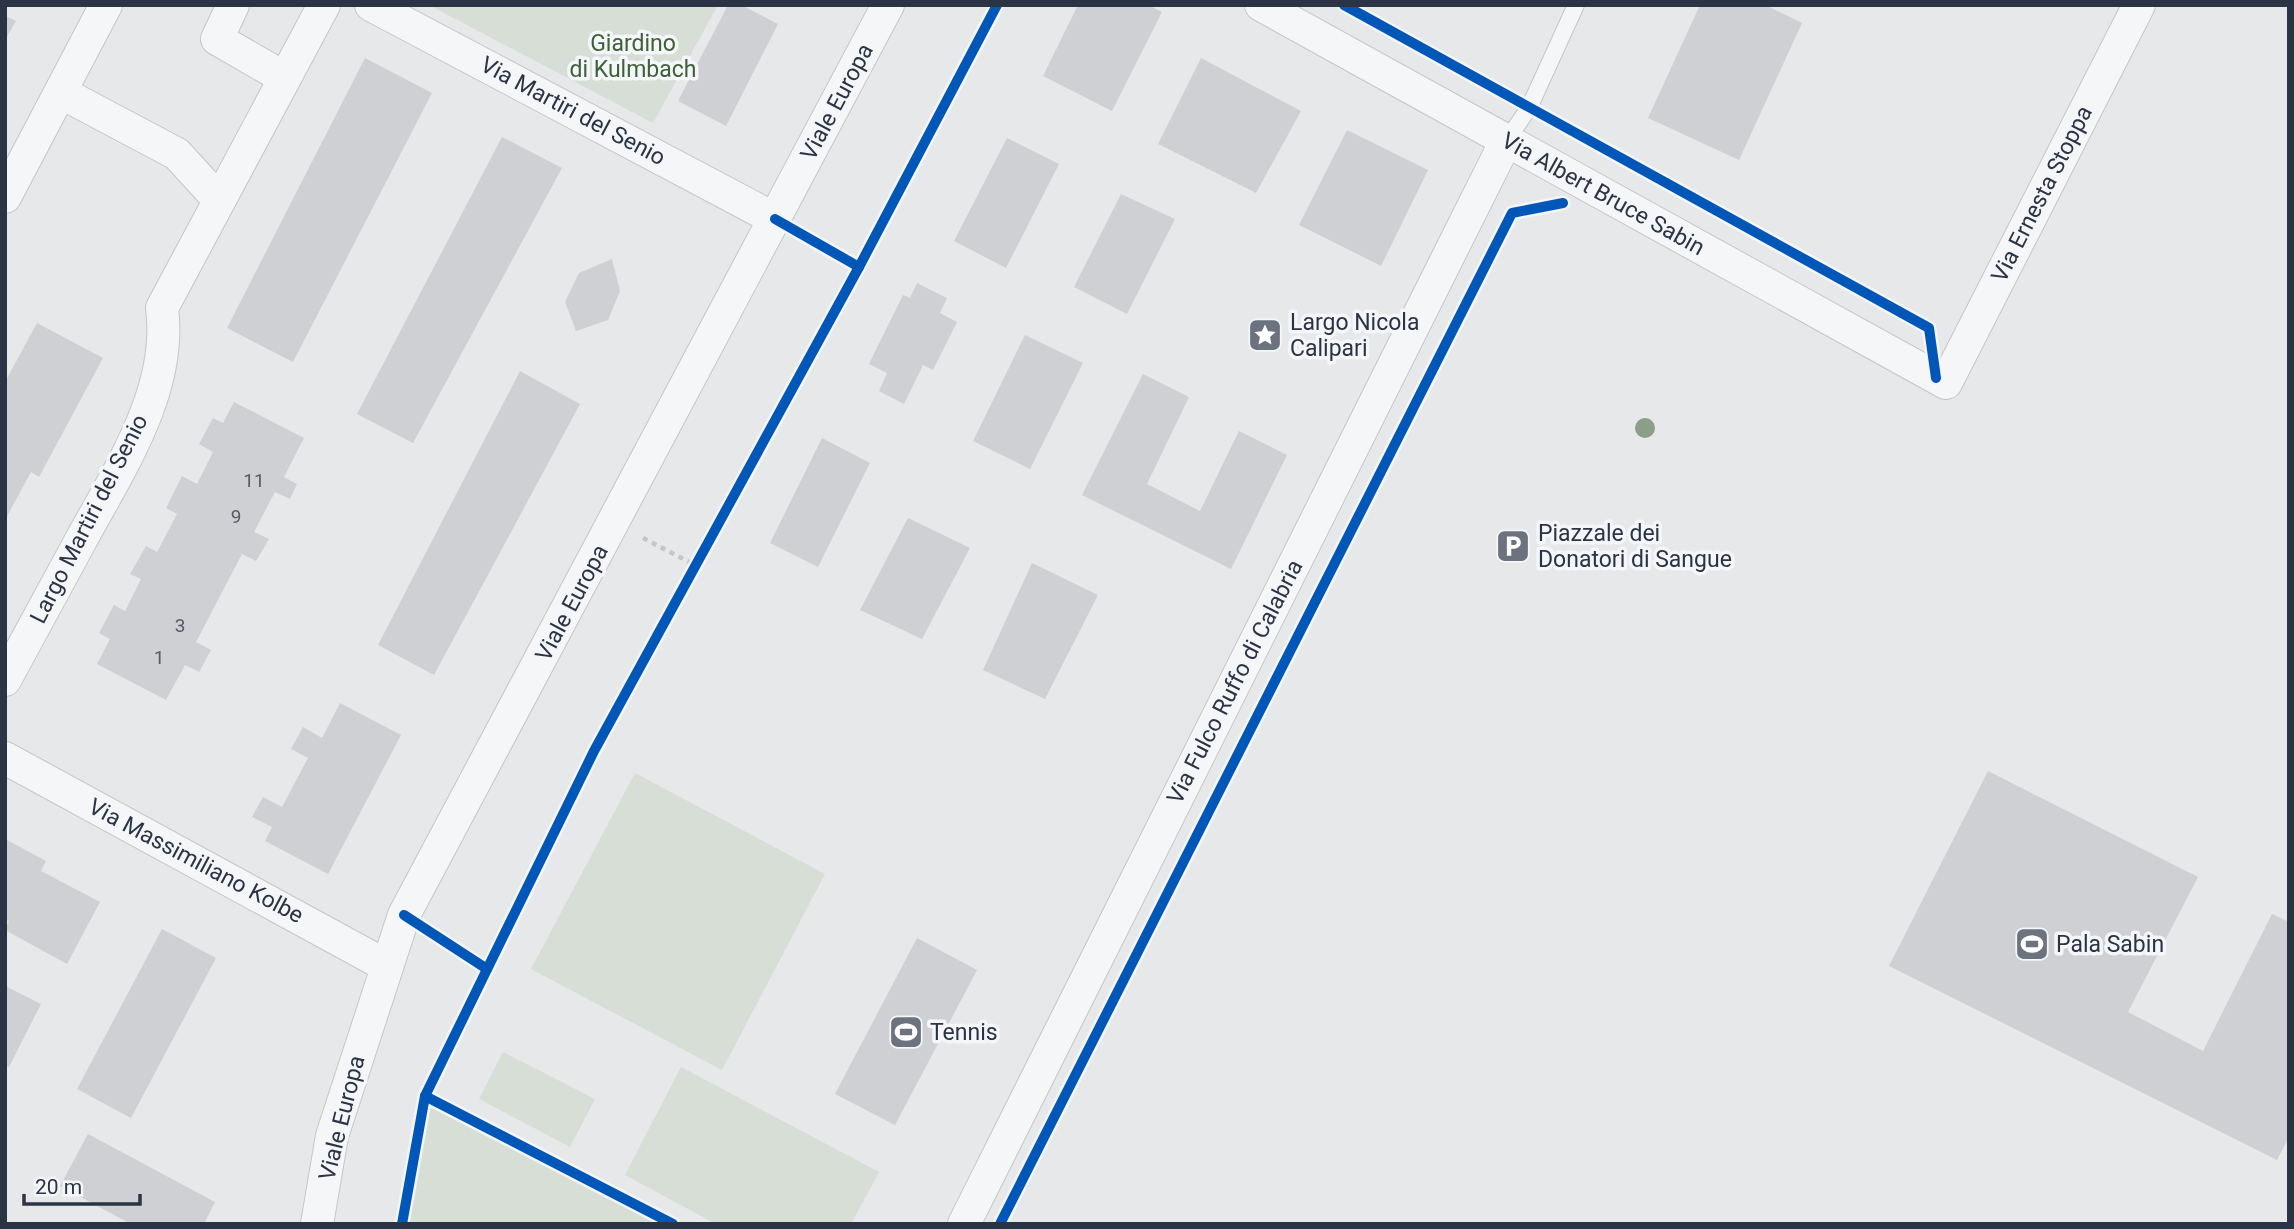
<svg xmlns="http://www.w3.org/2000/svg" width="2294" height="1229" viewBox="0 0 2294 1229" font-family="Roboto,sans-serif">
<rect width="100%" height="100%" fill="#e6e8ea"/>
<!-- green -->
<g fill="#d6ded6">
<polygon points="429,5 718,5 653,123"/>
<polygon points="635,773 825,874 722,1070 531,969"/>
<polygon points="503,1052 595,1099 570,1147 479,1099"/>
<polygon points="681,1067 879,1172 851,1224 716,1224 625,1175"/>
<polygon points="428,1105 661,1224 409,1224"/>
</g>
<!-- building -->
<g fill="#ced0d3">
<polygon points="728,5 741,5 778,24 726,126 678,101"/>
<polygon points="1078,5 1148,5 1162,12 1112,111 1043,76"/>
<polygon points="1700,5 1765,5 1802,23 1739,160 1648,118"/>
<polygon points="5,16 16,21 5,40"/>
<polygon points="365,58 432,93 293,362 227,328"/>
<polygon points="1201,58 1301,111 1256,193 1158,144"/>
<polygon points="1347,130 1428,170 1381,266 1299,225"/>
<polygon points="502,137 562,168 413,443 357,414"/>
<polygon points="1007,138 1059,164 1006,268 954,241"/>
<polygon points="1121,194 1175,219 1127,314 1074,287"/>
<polygon points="612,259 620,291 608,320 576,331 565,302 579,273"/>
<polygon points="917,283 947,298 940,313 957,322 933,370 923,365 904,404 879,391 887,373 869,364 903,295 910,298"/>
<polygon points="37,323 103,358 39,477 31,472 5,520 5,382"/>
<polygon points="1025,335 1083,363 1030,469 973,441"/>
<polygon points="520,371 580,404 434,675 378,645"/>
<polygon points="1143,374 1189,397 1147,484 1200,511 1239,431 1287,455 1231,569 1082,495"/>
<polygon points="234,402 304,438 284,477 297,484 290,499 275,492 254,532 269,539 256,561 242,554 196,642 211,650 199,672 185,665 166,700 97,664 110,639 99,633 114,605 125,611 141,579 130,574 146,546 157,552 177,514 166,508 182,476 197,484 213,452 199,444 213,418 223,423"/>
<polygon points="822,438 870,463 818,567 770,543"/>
<polygon points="908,518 970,548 922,639 860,610"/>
<polygon points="1032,563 1098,595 1045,699 983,670"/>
<polygon points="340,703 401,735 328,874 265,841 272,827 252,817 263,797 282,807 308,758 291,749 303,727 322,738"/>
<polygon points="1988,771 2198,877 2128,1012 2203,1051 2272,914 2289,922 2289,1137 2277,1160 1889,966"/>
<polygon points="5,839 46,861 41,871 100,902 67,964 5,930 9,921 5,919"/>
<polygon points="162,929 216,958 131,1118 77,1089"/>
<polygon points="917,938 977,970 895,1125 835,1094"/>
<polygon points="5,986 41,1004 9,1067 5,1065"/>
<polygon points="88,1134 215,1202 204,1224 131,1224 60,1186"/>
</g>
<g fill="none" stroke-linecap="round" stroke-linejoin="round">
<!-- lane casing -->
<g stroke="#c4c6c8" stroke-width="18">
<polyline id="lane" points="1506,141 1529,108 1576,5"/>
</g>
<!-- street casing -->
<g stroke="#c4c6c8" stroke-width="34">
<g id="street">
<polyline points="233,5 217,39 283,77"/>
<polyline points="371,5 775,219"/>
<polyline points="1261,5 1946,383 2139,5"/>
<polyline points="62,93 177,154 219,200"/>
<polyline points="5,197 106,5"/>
<path d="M5,680C31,633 56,586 81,540C119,470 173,390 162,308L324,5"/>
<polyline points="5,758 385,965"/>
<polyline points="317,1224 332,1136 404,915 888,5"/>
<polyline points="964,1224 1506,141"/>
</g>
</g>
<!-- path -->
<polyline stroke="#c5c6ca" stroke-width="4.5" stroke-dasharray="5 5" stroke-linecap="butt" points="643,538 695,565"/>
<!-- lane -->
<use href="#lane" stroke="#f5f6f7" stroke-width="16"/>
<!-- street -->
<use href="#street" stroke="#f5f6f7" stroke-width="32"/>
<!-- cycleway casing -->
<g stroke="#f4f6f9" stroke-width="15">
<g id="cycleway">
<polyline points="1344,5 1929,328 1936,378"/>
<polyline points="775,219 859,267"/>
<polyline points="404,915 487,969"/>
<polyline points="425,1096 673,1224"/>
<polyline points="402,1224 425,1096 594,751 859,267 997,5"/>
<polyline points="1000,1224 1512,213 1563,203"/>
</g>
</g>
<!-- cycleway -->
<use href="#cycleway" stroke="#0057b8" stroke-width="10"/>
</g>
<!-- trees -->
<circle fill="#8a9e88" cx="1645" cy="428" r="10"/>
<!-- icons -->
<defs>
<g id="sight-square" transform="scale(1.75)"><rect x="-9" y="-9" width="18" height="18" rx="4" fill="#6c737f" stroke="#f4f6f9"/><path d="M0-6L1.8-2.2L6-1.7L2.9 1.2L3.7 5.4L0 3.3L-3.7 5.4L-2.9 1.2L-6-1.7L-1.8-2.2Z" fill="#fff"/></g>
<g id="parking-square" transform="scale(1.75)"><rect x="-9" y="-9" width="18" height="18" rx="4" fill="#6c737f" stroke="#f4f6f9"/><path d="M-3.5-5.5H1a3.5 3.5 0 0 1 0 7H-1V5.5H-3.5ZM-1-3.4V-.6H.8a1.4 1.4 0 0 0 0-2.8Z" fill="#fff"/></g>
<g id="stadium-square" transform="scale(1.75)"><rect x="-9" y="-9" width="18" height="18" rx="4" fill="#6c737f" stroke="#f4f6f9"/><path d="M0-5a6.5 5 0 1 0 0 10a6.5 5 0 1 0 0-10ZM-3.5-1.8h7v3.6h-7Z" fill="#fff"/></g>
</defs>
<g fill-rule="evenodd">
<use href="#sight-square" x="1265" y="335"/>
<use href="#parking-square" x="1513" y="546"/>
<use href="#stadium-square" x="2032" y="944"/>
<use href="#stadium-square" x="906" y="1032"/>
</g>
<g text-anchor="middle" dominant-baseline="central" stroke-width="7" stroke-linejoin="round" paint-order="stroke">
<!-- number labels -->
<g font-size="19" fill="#545c69">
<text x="254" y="480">11</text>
<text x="236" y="516">9</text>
<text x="180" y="625">3</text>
<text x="159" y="657">1</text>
</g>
<!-- park labels -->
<g font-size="23" fill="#3f6138" stroke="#f4f6f9">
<text x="633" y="43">Giardino<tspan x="633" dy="26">di Kulmbach</tspan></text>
</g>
<!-- street labels -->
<g font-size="23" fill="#2b3445" stroke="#f4f6f9">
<text transform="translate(837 102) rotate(-62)">Viale Europa</text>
<text transform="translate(573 111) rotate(28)">Via Martiri del Senio</text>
<text transform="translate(1603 194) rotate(29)">Via Albert Bruce Sabin</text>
<text transform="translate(2042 194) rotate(-63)">Via Ernesta Stoppa</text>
<text transform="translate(89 519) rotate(-63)">Largo Martiri del Senio</text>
<text transform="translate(572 603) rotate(-62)">Viale Europa</text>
<text transform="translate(1235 682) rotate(-63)">Via Fulco Ruffo di Calabria</text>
<text transform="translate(196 861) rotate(28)">Via Massimiliano Kolbe</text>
<text transform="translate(342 1118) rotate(-76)">Viale Europa</text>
</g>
<!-- poi labels -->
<g font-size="23" fill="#2b3445" stroke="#f4f6f9" text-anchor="start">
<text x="1290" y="322">Largo Nicola<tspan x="1290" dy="26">Calipari</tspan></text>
<text x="1538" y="533">Piazzale dei<tspan x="1538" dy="26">Donatori di Sangue</tspan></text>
<text x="2056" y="944">Pala Sabin</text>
<text x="930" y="1032">Tennis</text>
</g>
</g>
<!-- border -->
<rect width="2294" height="1229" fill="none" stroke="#2b3445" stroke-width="14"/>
<!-- scale -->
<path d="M24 1194v10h116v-10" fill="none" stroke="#2b3445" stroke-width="3.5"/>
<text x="35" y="1194" font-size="21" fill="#2b3445" stroke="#f4f6f9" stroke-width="5" paint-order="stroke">20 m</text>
</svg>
